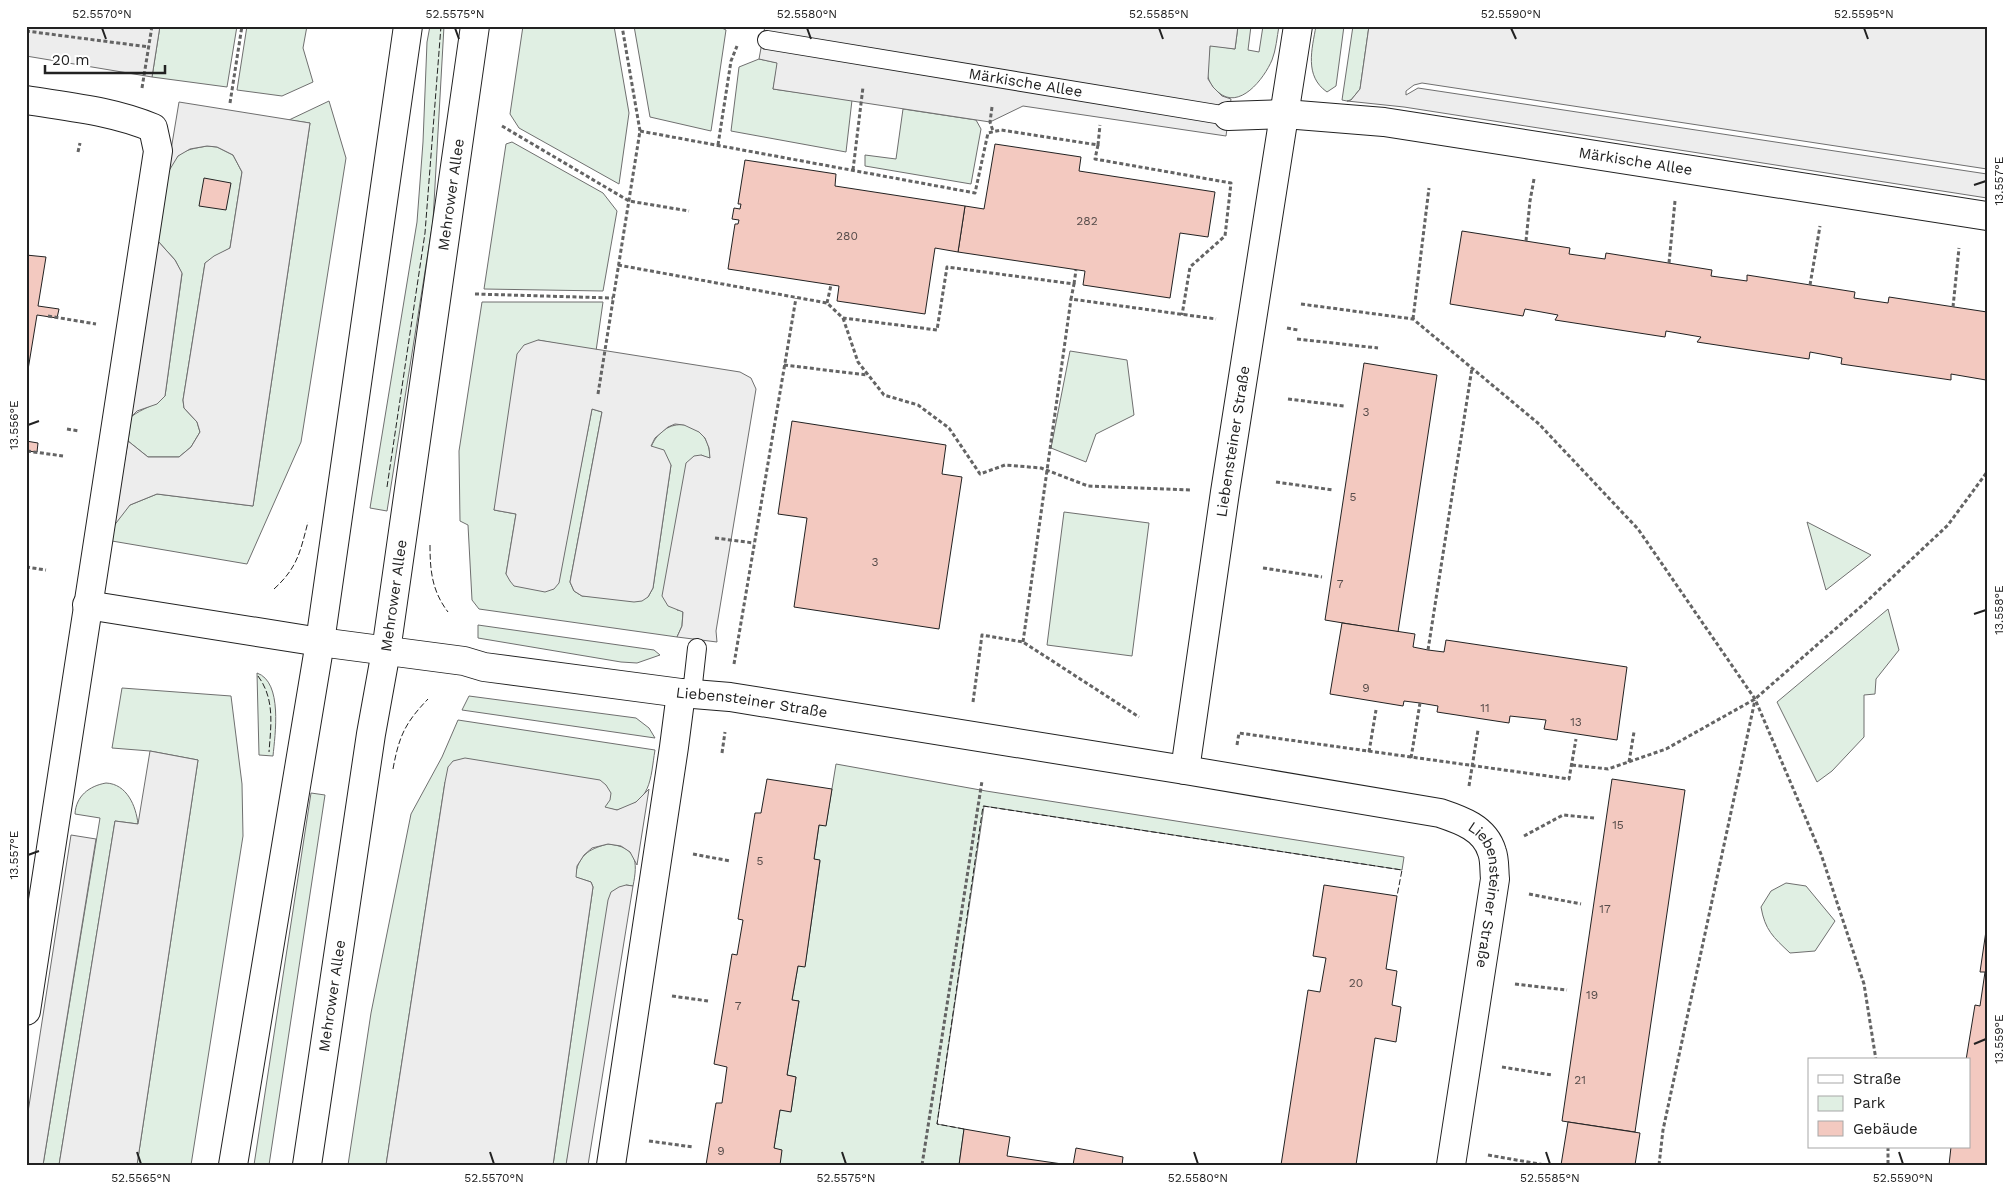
<svg xmlns="http://www.w3.org/2000/svg" width="2013" height="1191" viewBox="0 0 2013 1191" font-family="'Work Sans',sans-serif">
<rect width="100%" height="100%" fill="#fff"/>
<!-- green -->
<g fill="#e0efe3" stroke="#6f6f6f">
<polygon points="160,26 237,26 227,87 152,77"/>
<polygon points="247,26 307,26 303,48 313,82 282,96 237,90"/>
<polygon points="430,26 444,26 433,221 387,511 370,508 417,222 423,142 427,42"/>
<polygon points="523,26 614,26 629,113 619,184 519,128 510,114"/>
<polygon points="634,26 718,26 726,30 711,131 650,117"/>
<path d="M1238,26H1251L1248,50L1259,52L1263,26H1279C1277,37 1276,50 1272,60C1264,79 1239,111 1218,92C1214,89 1211,85 1209,80C1205,70 1209,56 1210,45L1235,49Z"/>
<path d="M1316,26H1344L1336,86L1327,92C1304,76 1312,49 1316,26Z"/>
<polygon points="1353,26 1369,26 1360,89 1351,100 1347,101 1342,100"/>
<polygon points="759,59 778,63 773,89 852,100 846,152 731,131 739,67"/>
<polygon points="329,101 346,158 301,442 247,564 112,541 113,527 120,515 130,505 157,494 253,506 310,123 289,120"/>
<polygon points="903,109 976,120 981,129 971,184 865,166 865,155 896,159"/>
<polygon points="512,142 603,193 617,211 603,291 484,289 506,144"/>
<path d="M207,146L217,147L233,155L242,172L230,248L205,263L183,400L184,408L197,422L200,432L191,447L179,457H148L128,441L131,417C142,408 155,406 165,396L182,274L175,260L157,240C161,217 161,173 178,156C185,149 197,148 207,146Z"/>
<path d="M482,302H603L596,351L538,340L494,510L516,514L506,574L558,583L592,409L602,412L570,582L574,591L582,596L648,597L653,588L671,465L651,447C666,411 711,421 710,459L701,455L677,610L683,611L682,626L677,637L479,609L472,600L468,525L460,521L459,451Z"/>
<polygon points="1070,351 1127,360 1134,415 1096,434 1086,462 1051,448"/>
<polygon points="1064,512 1149,523 1132,656 1047,645"/>
<polygon points="1807,522 1871,555 1826,590"/>
<polygon points="1888,609 1899,650 1876,679 1875,694 1864,695 1864,737 1832,771 1817,782 1777,702"/>
<polygon points="478,625 654,650 660,655 637,663 621,662 478,638"/>
<path d="M257,673C283,682 275,735 273,756L259,755Z"/>
<polygon points="122,688 231,696 242,784 243,836 191,1165 137,1165 198,760 150,751 112,748"/>
<polygon points="469,696 636,718 649,728 655,738 462,710"/>
<path d="M458,720L655,750C650,780 652,802 617,810L445,782L386,1165H348L371,1013L411,814L442,757Z"/>
<polygon points="836,764 986,791 1404,857 1402,870 984,806 937,1124 964,1129 959,1165 780,1165 774,1148 780,1110 791,1111 796,1077 787,1075 799,1001 792,1000 798,966 805,966 820,861 814,859 819,825 826,825"/>
<path d="M106,783C127,784 136,806 138,824L115,821L59,1165H43L100,818L75,814C76,796 89,786 106,783Z"/>
<polygon points="311,793 325,795 269,1165 254,1165"/>
<path d="M608,844C637,847 638,861 633,886L626,885L566,1165H553L593,887L591,882L575,877C578,856 588,849 608,844Z"/>
<path d="M1786,883L1806,886L1835,921L1815,951L1790,953C1773,937 1765,930 1761,907L1771,891Z"/>
</g>
<!-- parking -->
<g fill="#ededed" stroke="#6f6f6f">
<polygon points="26,26 160,26 152,77 26,56"/>
<polygon points="765,26 1238,26 1235,49 1210,46 1208,79 1213,87 1222,96 1231,99 1226,136 1023,106 990,122 773,89 777,63 759,59"/>
<polygon points="1369,26 1987,26 1987,169 1422,83 1414,85 1406,91 1406,95 1418,88 1987,174 1987,198 1404,107 1347,101 1351,100 1360,89"/>
<polygon points="179,102 310,123 253,506 157,494 130,505 113,527 128,441 148,457 179,457 191,447 200,432 197,422 184,408 183,400 205,263 214,256 230,248 242,172 233,155 217,147 207,146 190,149 178,156 167,174"/>
<polygon points="157,240 175,260 182,273 165,396 157,404 137,411 131,417"/>
<polygon points="538,340 740,372 751,378 756,389 716,631 717,642 677,637 682,626 683,612 668,606 662,596 686,463 694,456 701,455 710,458 709,448 705,438 699,432 684,425 675,424 668,427 655,438 651,446 664,450 671,465 653,588 648,597 642,601 634,602 582,596 574,591 570,582 602,412 592,409 559,583 554,589 545,592 514,586 510,581 506,574 516,514 494,510 517,354 524,345"/>
<polygon points="150,751 198,760 137,1165 59,1165 115,821 138,824"/>
<polygon points="465,758 600,780 606,785 611,793 610,800 605,807 617,810 636,802 649,789 637,865 630,852 621,846 608,844 592,848 584,855 577,866 576,877 591,882 593,887 553,1165 386,1165 445,782 448,767 453,761"/>
<polygon points="71,835 96,839 43,1165 26,1165 26,1125"/>
<polygon points="626,885 633,886 588,1165 566,1165 608,900 611,892 619,887"/>
</g>
<!-- building -->
<g fill="#f3c9c0" stroke="#222">
<polygon points="995,144 1081,157 1079,171 1215,192 1208,237 1180,233 1170,298 1083,285 1085,271 958,252 965,206 984,209"/>
<polygon points="745,160 836,174 835,186 965,206 958,252 935,248 925,314 837,301 839,286 728,269 735,224 738,224 739,220 732,219 734,208 740,209 741,204 738,204"/>
<polygon points="204,178 231,183 226,210 199,206"/>
<polygon points="1462,231 1570,248 1569,254 1605,259 1606,253 1712,270 1711,276 1747,281 1747,275 1855,292 1854,298 1888,303 1889,297 1987,312 1987,386 1986,380 1951,374 1951,380 1841,364 1842,358 1810,352 1809,359 1697,342 1701,337 1666,331 1665,337 1555,320 1558,315 1525,309 1523,316 1450,304"/>
<polygon points="26,255 46,257 38,306 59,309 57,318 37,315 26,382"/>
<polygon points="1364,363 1437,375 1398,632 1325,620"/>
<polygon points="792,421 946,445 942,474 962,477 939,629 794,607 807,518 778,514"/>
<polygon points="26,441 38,443 37,452 26,451"/>
<polygon points="1342,623 1415,634 1413,647 1428,650 1444,652 1446,640 1627,667 1617,740 1544,729 1546,720 1510,716 1509,723 1437,712 1438,706 1420,703 1404,701 1403,706 1330,694"/>
<polygon points="767,779 832,789 826,826 819,825 814,859 820,860 805,967 798,966 792,1000 799,1001 787,1075 796,1077 791,1112 780,1110 774,1148 782,1150 780,1165 706,1165 716,1103 722,1103 727,1067 714,1064 732,954 737,955 743,920 738,919 755,813 761,813"/>
<polygon points="1612,779 1685,790 1635,1132 1562,1121"/>
<polygon points="1324,885 1397,896 1386,969 1397,971 1392,1005 1401,1007 1396,1042 1375,1038 1356,1165 1281,1165 1308,990 1320,992 1326,958 1313,956"/>
<polygon points="1987,924 1987,1165 1949,1165 1951,1147 1969,1147 1969,1060 1966,1060 1975,1005 1980,1006 1985,972 1980,972"/>
<polygon points="1568,1122 1640,1133 1635,1165 1561,1165"/>
<polygon points="964,1129 1010,1137 1007,1156 1069,1165 959,1165"/>
<polygon points="1076,1148 1123,1157 1122,1165 1073,1165"/>
</g>
<g fill="none" stroke-linecap="round" stroke-linejoin="round">
<!-- lane casing -->
<g stroke="#222" stroke-width="20">
<g id="lane">
<path id="s1" d="M767,40L1228,116"/>
<polyline points="692,693 697,648"/>
</g>
</g>
<!-- street casing -->
<g stroke="#222" stroke-width="30">
<g id="street">
<path d="M26,100C69,107 113,111 153,128L158,151L26,1011"/>
<path id="s2" d="M1228,116L1285,114L1384,122L1987,216"/>
<path id="s3" d="M87,605L320,642L464,661L484,667L681,693L730,697L1185,770L1440,813C1461,820 1485,828 1492,852C1495,860 1494,871 1495,879L1451,1165"/>
<path id="s4" d="M1185,770L1225,492L1298,26"/>
<polyline points="611,1165 674,747 681,693"/>
</g>
</g>
<!-- secondary casing -->
<g stroke="#222" stroke-width="30">
<g id="secondary">
<polyline points="233,1165 320,642 408,26"/>
<path id="s5" d="M307,1165L371,734L386,651L475,26"/>
</g>
</g>
<!-- path -->
<g stroke="#646464" stroke-width="3" stroke-dasharray="4 2.5" stroke-linecap="butt">
<polyline points="26,31 149,47"/>
<polyline points="142,88 152,26"/>
<polyline points="230,103 242,26"/>
<polyline points="992,107 990,122 993,131"/>
<polyline points="502,126 629,201 689,211"/>
<polyline points="640,131 975,193 988,133 1001,130 1098,145 1100,125"/>
<polyline points="718,145 731,61 737,46"/>
<polyline points="1098,145 1095,159 1231,183 1225,236 1190,267 1182,315"/>
<polyline points="78,152 80,143"/>
<polyline points="853,170 863,87"/>
<polyline points="1526,241 1530,201 1534,179"/>
<polyline points="1669,263 1675,201"/>
<polyline points="618,265 827,303 843,318 937,330 947,267 1074,284 1071,299 1216,319"/>
<polyline points="1074,284 1076,270"/>
<polyline points="1810,285 1820,226"/>
<polyline points="475,294 613,298"/>
<polyline points="827,303 831,285"/>
<polyline points="1301,304 1413,319 1539,424 1638,529 1755,699 1821,854 1864,984 1876,1060"/>
<polyline points="1953,307 1959,248"/>
<polyline points="48,316 96,324"/>
<polyline points="843,318 858,362 884,395 918,405 949,428 980,474 1005,465 1041,468 1088,486 1191,490"/>
<polyline points="1413,319 1429,188"/>
<polyline points="1287,328 1298,330"/>
<polyline points="1297,339 1378,348"/>
<polyline points="784,365 867,375"/>
<polyline points="598,394 640,131 622,26"/>
<polyline points="1288,399 1344,406"/>
<polyline points="67,429 79,431"/>
<polyline points="27,451 63,456"/>
<polyline points="1276,482 1333,490"/>
<polyline points="715,538 754,543"/>
<polyline points="26,567 46,570"/>
<polyline points="1263,568 1322,577"/>
<polyline points="1023,642 1071,299"/>
<polyline points="1428,650 1472,368"/>
<polyline points="734,664 796,298"/>
<polyline points="973,702 982,635 1023,642 1139,717"/>
<polyline points="1237,745 1239,733 1569,779 1576,739"/>
<polyline points="1369,752 1376,710"/>
<polyline points="722,753 725,732"/>
<polyline points="1411,758 1420,703"/>
<polyline points="1629,762 1634,732"/>
<polyline points="1572,765 1608,769 1666,749 1755,699 1865,603 1948,525 1987,472"/>
<polyline points="1469,786 1478,730"/>
<polyline points="1524,836 1563,815 1594,818"/>
<polyline points="693,854 730,861"/>
<polyline points="1529,894 1581,904"/>
<polyline points="1515,984 1567,990"/>
<polyline points="672,996 708,1001"/>
<polyline points="1502,1067 1552,1075"/>
<polyline points="649,1141 693,1147"/>
<polyline points="1888,1147 1888,1165"/>
<polyline points="1488,1155 1545,1165"/>
<polyline points="922,1165 982,781"/>
<polyline points="1659,1165 1663,1130 1755,700"/>
</g>
<!-- lane -->
<use href="#lane" stroke="#fff" stroke-width="18"/>
<!-- street -->
<use href="#street" stroke="#fff" stroke-width="28"/>
<!-- secondary -->
<use href="#secondary" stroke="#fff" stroke-width="28"/>
<!-- fence -->
<g stroke="#222" stroke-width="1" stroke-dasharray="6 2.5" stroke-linecap="butt">
<polyline points="387,487 425,233 441,26"/>
<path d="M430,545C430,571 432,591 448,612"/>
<path d="M274,589C298,567 300,552 308,522"/>
<path d="M258,676C275,699 271,725 269,752"/>
<path d="M393,769C399,736 405,723 428,699"/>
<polyline points="964,1129 937,1124 983,806 1402,870 1397,896"/>
</g>
</g>
<!-- ticks -->
<path fill="none" stroke="#222" stroke-width="2" d="M102,28L106,39M455,28L459,39M807,28L811,39M1159,28L1163,39M1511,28L1516,39M1864,28L1868,39M1974,185L1986,181M28,425L39,421M1974,614L1986,610M28,855L39,851M1974,1044L1986,1039M137,1152L141,1164M490,1152L494,1164M842,1152L846,1164M1194,1152L1198,1164M1546,1152L1550,1164M1899,1152L1903,1164"/>
<g text-anchor="middle" dominant-baseline="central" stroke-width="4" stroke-linejoin="round" paint-order="stroke">
<!-- number labels -->
<g font-size="12" fill="#564c4a">
<text x="1087" y="221">282</text>
<text x="847" y="236">280</text>
<text x="1366" y="412">3</text>
<text x="1353" y="497">5</text>
<text x="875" y="562">3</text>
<text x="1340" y="584">7</text>
<text x="1366" y="688">9</text>
<text x="1485" y="708">11</text>
<text x="1576" y="722">13</text>
<text x="1618" y="825">15</text>
<text x="760" y="861">5</text>
<text x="1605" y="909">17</text>
<text x="1356" y="983">20</text>
<text x="1592" y="995">19</text>
<text x="738" y="1006">7</text>
<text x="1580" y="1080">21</text>
<text x="721" y="1151">9</text>
</g>
<!-- street labels -->
<g font-size="15" fill="#222" stroke="#fff">
<text stroke="none"><textPath href="#s1" startOffset="262">Märkische Allee</textPath></text>
<text stroke="none"><textPath href="#s2" startOffset="411">Märkische Allee</textPath></text>
<text stroke="none"><textPath href="#s5" startOffset="981">Mehrower Allee</textPath></text>
<text stroke="none"><textPath href="#s4" startOffset="332">Liebensteiner Straße</textPath></text>
<text stroke="none"><textPath href="#s5" startOffset="576">Mehrower Allee</textPath></text>
<text stroke="none"><textPath href="#s3" startOffset="672">Liebensteiner Straße</textPath></text>
<text stroke="none"><textPath href="#s3" startOffset="1478">Liebensteiner Straße</textPath></text>
<text stroke="none"><textPath href="#s5" startOffset="171">Mehrower Allee</textPath></text>
</g>
</g>
<!-- border -->
<rect width="2013" height="1191" fill="none" stroke="#ffffff" stroke-width="55"/>
<!-- legend -->
<rect x="1808" y="1058" width="162" height="90" fill="#ffffff" stroke="#a7a7a7"/>
<rect x="1818" y="1075" width="25" height="8" fill="#ffffff" stroke="#a7a7a7"/>
<text x="1853" y="1084" font-size="15" fill="#222222">Straße</text>
<rect x="1818" y="1096" width="25" height="15" fill="#e0efe3" stroke="#a7a7a7"/>
<text x="1853" y="1108" font-size="15" fill="#222222">Park</text>
<rect x="1818" y="1121" width="25" height="15" fill="#f3c9c0" stroke="#a7a7a7"/>
<text x="1853" y="1134" font-size="15" fill="#222222">Gebäude</text>
<!-- scale -->
<path d="M45 65v8h120v-8" fill="none" stroke="#222222" stroke-width="2.5"/>
<text x="52" y="65" font-size="15" fill="#222222" stroke="#ffffff" stroke-width="4" paint-order="stroke">20 m</text>
<rect x="28" y="28" width="1958" height="1136" fill="none" stroke="#222" stroke-width="2"/>
<g font-size="12" text-anchor="middle" fill="#222">
<text x="102" y="18">52.5570°N</text>
<text x="455" y="18">52.5575°N</text>
<text x="807" y="18">52.5580°N</text>
<text x="1159" y="18">52.5585°N</text>
<text x="1511" y="18">52.5590°N</text>
<text x="1864" y="18">52.5595°N</text>
<text transform="translate(1999 181) rotate(-90)" y="4">13.557°E</text>
<text transform="translate(14 425) rotate(-90)" y="4">13.556°E</text>
<text transform="translate(1999 610) rotate(-90)" y="4">13.558°E</text>
<text transform="translate(14 855) rotate(-90)" y="4">13.557°E</text>
<text transform="translate(1999 1039) rotate(-90)" y="4">13.559°E</text>
<text x="141" y="1182">52.5565°N</text>
<text x="494" y="1182">52.5570°N</text>
<text x="846" y="1182">52.5575°N</text>
<text x="1198" y="1182">52.5580°N</text>
<text x="1550" y="1182">52.5585°N</text>
<text x="1903" y="1182">52.5590°N</text>
</g>
</svg>
